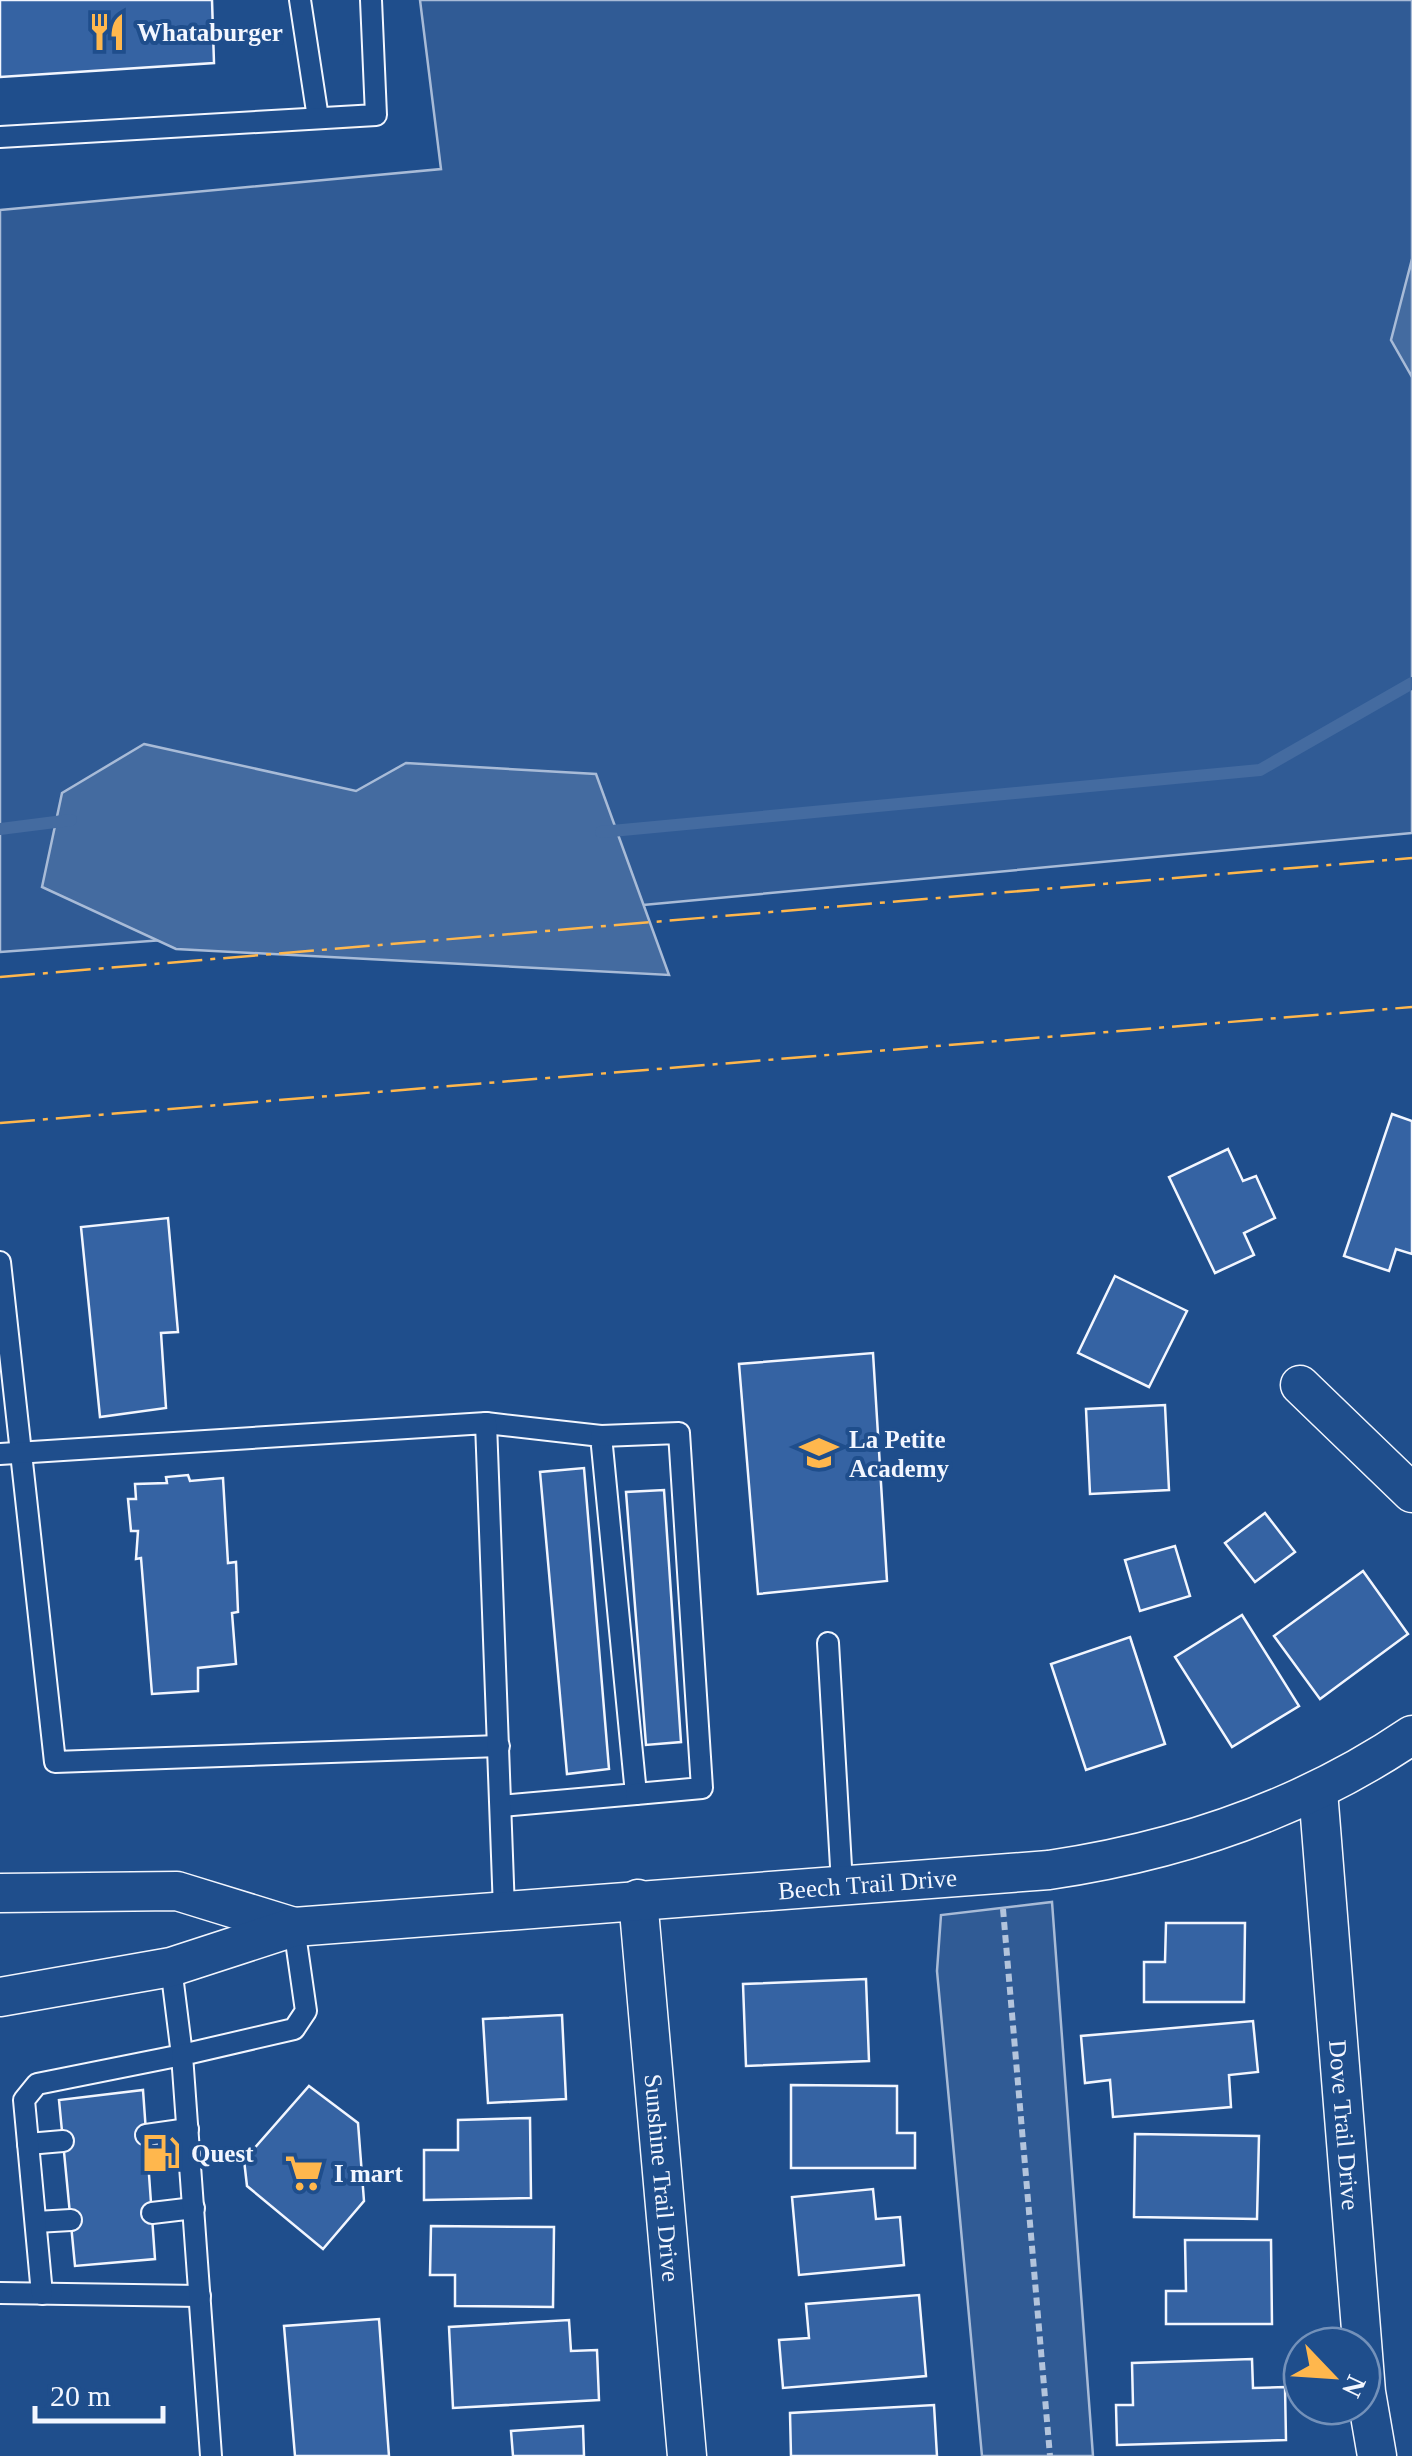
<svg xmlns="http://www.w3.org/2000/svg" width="1412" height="2456" viewBox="0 0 1412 2456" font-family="Georgia,serif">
<rect width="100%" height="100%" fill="#1f4e8c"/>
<!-- built -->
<g fill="#305b95" stroke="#a8bbd7" stroke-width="2.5">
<polygon points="420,0 1412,0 1412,833 643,905 0,952 0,210 441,169"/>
<polygon points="1052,1902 1093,2456 982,2456 937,1971 941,1915"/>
</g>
<!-- water -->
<g fill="#446ba0" stroke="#a8bbd7" stroke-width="2.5">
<polygon points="1412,259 1412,377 1391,340"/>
<polygon points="144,744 356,791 406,763 596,774 669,975 176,949 42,887 62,793"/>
</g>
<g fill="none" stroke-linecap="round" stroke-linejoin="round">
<!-- stream -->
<g stroke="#446ba0" stroke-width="12">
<polyline points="0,829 71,820"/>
<polyline points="601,832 1260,770 1412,683"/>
</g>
</g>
<!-- building -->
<g fill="#3563a3" stroke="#f2f6ff" stroke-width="2.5">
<polygon points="0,0 212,0 214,63 0,77"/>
<polygon points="1392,1114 1412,1121 1412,1254 1396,1249 1389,1271 1344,1256"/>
<polygon points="1228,1149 1243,1181 1256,1176 1275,1218 1244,1233 1254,1255 1215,1273 1169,1177"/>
<polygon points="168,1218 178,1332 161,1333 166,1408 100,1417 81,1227"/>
<polygon points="1115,1276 1187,1311 1149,1387 1078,1353"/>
<polygon points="873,1353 887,1581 758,1594 739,1364"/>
<polygon points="1165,1405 1169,1490 1090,1494 1086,1409"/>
<polygon points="584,1468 609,1769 567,1774 540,1472"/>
<polygon points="188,1475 190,1481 223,1478 228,1563 236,1562 238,1612 232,1613 236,1664 198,1668 198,1691 152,1694 141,1558 136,1559 138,1531 131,1531 128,1499 136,1499 135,1484 167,1483 166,1477"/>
<polygon points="664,1490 681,1742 646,1745 626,1492"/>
<polygon points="1265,1513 1295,1552 1255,1582 1225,1543"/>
<polygon points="1175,1546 1190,1596 1140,1611 1125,1560"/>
<polygon points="1363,1571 1408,1634 1320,1699 1274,1636"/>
<polygon points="1242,1615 1299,1706 1232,1747 1175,1657"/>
<polygon points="1130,1637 1165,1744 1086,1770 1051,1664"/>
<polygon points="1166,1923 1245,1923 1244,2002 1144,2002 1144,1962 1165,1962"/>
<polygon points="866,1979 869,2061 746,2066 743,1984"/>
<polygon points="562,2015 566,2099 488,2103 483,2019"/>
<polygon points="1253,2021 1258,2072 1229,2075 1231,2107 1113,2117 1110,2080 1085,2083 1081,2036"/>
<polygon points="791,2085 897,2086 897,2133 915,2133 915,2168 791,2168"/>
<polygon points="309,2086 358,2123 364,2201 323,2249 247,2186 244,2160"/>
<polygon points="143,2090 155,2259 75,2266 59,2100"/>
<polygon points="530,2118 531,2198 424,2200 424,2150 458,2150 458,2120"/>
<polygon points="1135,2134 1259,2136 1257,2219 1134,2217"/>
<polygon points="873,2189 876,2219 900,2217 904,2265 799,2275 792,2197"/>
<polygon points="431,2226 554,2227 553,2307 455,2306 455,2275 430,2275"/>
<polygon points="1185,2240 1271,2240 1272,2324 1166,2324 1166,2291 1186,2291"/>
<polygon points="919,2295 926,2376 783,2388 779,2340 809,2338 806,2304"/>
<polygon points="379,2319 389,2456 295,2456 284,2326"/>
<polygon points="569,2320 571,2351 597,2350 599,2400 453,2408 449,2327"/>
<polygon points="1252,2359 1253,2388 1285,2387 1286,2440 1117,2445 1116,2405 1133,2405 1132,2363"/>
<polygon points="934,2405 937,2456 791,2456 790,2413"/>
<polygon points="583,2426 584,2456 513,2456 511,2431"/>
</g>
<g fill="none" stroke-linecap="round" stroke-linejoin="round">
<!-- lane casing -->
<g stroke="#f2f6ff" stroke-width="24">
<g id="lane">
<polyline points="300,0 318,118"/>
<polyline points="0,137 376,115 371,0"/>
<polyline points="0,1262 55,1762 499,1746"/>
<polyline points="486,1423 601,1436 636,1794 501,1806"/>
<polyline points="601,1436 679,1433 702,1788 636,1794"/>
<polyline points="0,1454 486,1423 504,1910"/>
<polyline points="828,1643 842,1884"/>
<polyline points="146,2135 188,2129"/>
<polyline points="28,2144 63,2141"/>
<polyline points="152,2213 194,2208"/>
<polyline points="36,2222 71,2220"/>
<polyline points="0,2293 200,2296"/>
<polyline points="42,2294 24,2100 37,2084 182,2055 171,1967"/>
<polyline points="211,2456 182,2055 294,2029 306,2011 294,1927"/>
</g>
</g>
<!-- street casing -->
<g stroke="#f2f6ff" stroke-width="41">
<g id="street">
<polyline points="1300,1385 1412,1493"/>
<path id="s1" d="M1318,1791L1366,2392L1377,2456"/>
<polyline points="0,1893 177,1891 294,1927"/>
<path id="s2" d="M638,1899L687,2456"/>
<path id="s3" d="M0,1997L171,1967L294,1927L1049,1870C1178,1851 1303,1809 1412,1735"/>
</g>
</g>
<!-- path -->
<polyline stroke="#b3c4dc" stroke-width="6" stroke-dasharray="8 5" stroke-linecap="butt" points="1003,1909 1050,2456"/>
<!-- lane -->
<use href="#lane" stroke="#1f4e8c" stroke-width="20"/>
<!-- street -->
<use href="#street" stroke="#1f4e8c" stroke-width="38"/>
<!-- power -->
<g stroke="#ffb74d" stroke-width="2.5" stroke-dasharray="35 8 5 8" stroke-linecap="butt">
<polyline points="0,977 1412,858"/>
<polyline points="0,1123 1412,1007"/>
</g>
</g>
<!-- icons -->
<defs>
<g id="restaurant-bare" transform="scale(3)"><path d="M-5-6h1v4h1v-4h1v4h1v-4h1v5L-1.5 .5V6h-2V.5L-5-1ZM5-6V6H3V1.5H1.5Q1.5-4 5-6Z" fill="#ffb74d" stroke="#1f4e8c" stroke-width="2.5" paint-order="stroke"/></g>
<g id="school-bare" transform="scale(3)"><path d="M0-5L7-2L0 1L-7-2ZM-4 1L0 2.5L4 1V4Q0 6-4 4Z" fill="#ffb74d" stroke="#1f4e8c" stroke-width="2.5" paint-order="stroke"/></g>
<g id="fuel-bare" transform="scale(3)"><path d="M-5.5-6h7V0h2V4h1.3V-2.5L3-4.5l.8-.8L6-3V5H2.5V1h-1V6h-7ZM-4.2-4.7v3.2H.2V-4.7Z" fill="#ffb74d" stroke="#1f4e8c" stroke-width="2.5" paint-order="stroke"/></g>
<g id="supermarket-bare" transform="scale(3)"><path d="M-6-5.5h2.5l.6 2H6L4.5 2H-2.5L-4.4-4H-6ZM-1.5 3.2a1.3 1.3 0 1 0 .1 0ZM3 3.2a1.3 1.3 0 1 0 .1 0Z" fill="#ffb74d" stroke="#1f4e8c" stroke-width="2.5" paint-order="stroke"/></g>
</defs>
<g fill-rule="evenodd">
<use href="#restaurant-bare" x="107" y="32"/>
<use href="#school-bare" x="819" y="1453"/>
<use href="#fuel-bare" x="161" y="2153"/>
<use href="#supermarket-bare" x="304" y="2173"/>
</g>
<g text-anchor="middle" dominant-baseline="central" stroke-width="8" stroke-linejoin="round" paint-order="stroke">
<!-- poi labels -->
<g font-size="25" font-weight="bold" fill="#f2f6ff" stroke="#1f4e8c" text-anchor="start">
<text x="137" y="32">Whataburger</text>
<text x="849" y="1439">La Petite<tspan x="849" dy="29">Academy</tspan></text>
<text x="191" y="2153">Quest</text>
<text x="334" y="2173">I mart</text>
</g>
<!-- street labels -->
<g font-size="25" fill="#f2f6ff" stroke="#1f4e8c">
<text stroke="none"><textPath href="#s3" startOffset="878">Beech Trail Drive</textPath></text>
<text stroke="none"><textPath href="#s1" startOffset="335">Dove Trail Drive</textPath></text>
<text stroke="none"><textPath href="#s2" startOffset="280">Sunshine Trail Drive</textPath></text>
</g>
</g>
<!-- north arrow -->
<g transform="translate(1332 2376) rotate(115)"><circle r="48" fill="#1f4e8c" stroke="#7391ba" stroke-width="2.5"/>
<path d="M0-8L18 38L0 25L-18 38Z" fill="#ffb74d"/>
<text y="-15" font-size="28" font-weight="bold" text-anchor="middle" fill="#f2f6ff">N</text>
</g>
<!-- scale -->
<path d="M35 2406v15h128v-15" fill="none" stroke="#f2f6ff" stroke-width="5"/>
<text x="50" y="2406" font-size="30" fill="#f2f6ff" stroke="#1f4e8c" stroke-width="8" paint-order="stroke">20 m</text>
</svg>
